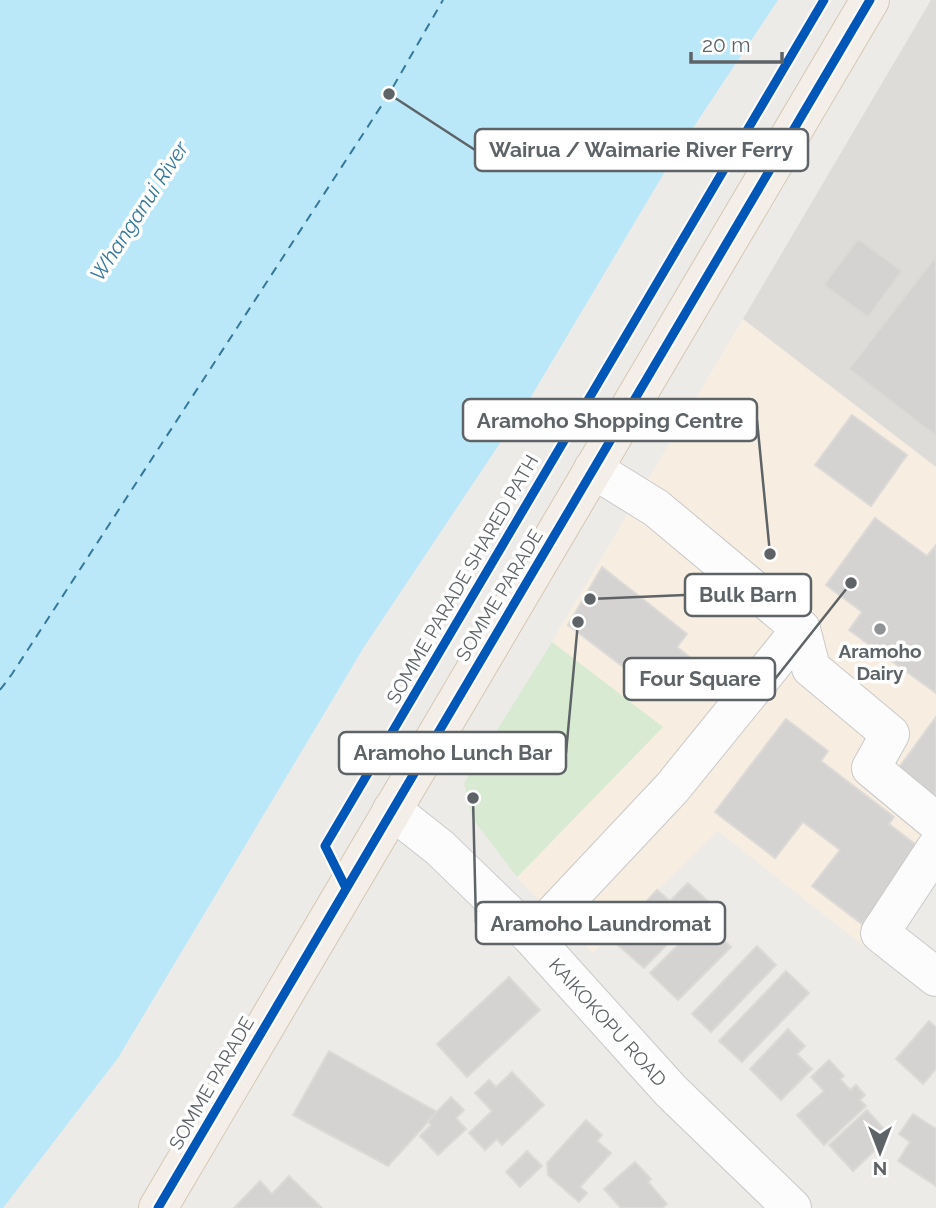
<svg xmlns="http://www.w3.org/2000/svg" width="936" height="1208" viewBox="0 0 936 1208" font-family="Raleway,sans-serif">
<rect width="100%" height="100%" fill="#edebe8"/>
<!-- commercial -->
<polygon fill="#f7eee1" points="743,319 936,467 936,876 880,959 718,831 593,953 517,878 663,727 552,642"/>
<!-- industrial -->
<polygon fill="#dedcd9" points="931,0 936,0 936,467 743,319"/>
<!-- green -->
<polygon fill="#d8ead2" points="552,642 663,727 517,877 472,818 464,783"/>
<!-- water -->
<polygon fill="#bbe8f8" points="0,0 778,0 673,158 532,395 364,647 118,1058 3,1208 0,1208"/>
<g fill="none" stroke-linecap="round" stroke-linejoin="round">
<!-- ferry -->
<polyline stroke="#34789c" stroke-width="2" stroke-dasharray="9 7" stroke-linecap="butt" points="0,690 12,674 389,94 443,0"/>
</g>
<!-- building -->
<g fill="#d5d3d2" stroke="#dcdad7" stroke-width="2">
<polygon points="858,239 902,271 868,317 824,285"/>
<polygon points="936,256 936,436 849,369"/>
<polygon points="852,415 907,455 871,506 815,465"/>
<polygon points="875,518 927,556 936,545 936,693 849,630 862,612 826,585"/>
<polygon points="602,567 687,634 677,647 692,659 663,697 568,625"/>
<polygon points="936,717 936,797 898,769"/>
<polygon points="786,719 828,751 821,761 894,817 889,824 920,848 862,924 812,886 840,850 803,822 775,858 715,812"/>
<polygon points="688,883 709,902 644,968 611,939 657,890 670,901"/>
<polygon points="703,920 731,947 678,1000 650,973"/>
<polygon points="757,946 776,965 711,1032 692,1014"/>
<polygon points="786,971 809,993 742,1062 719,1041"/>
<polygon points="509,977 540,1010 467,1077 437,1044"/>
<polygon points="929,1021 936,1027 936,1069 923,1084 896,1059"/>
<polygon points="788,1029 805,1046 797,1054 812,1069 781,1100 750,1069"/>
<polygon points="329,1051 437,1112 388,1166 293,1115"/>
<polygon points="829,1060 844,1076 840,1079 850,1090 856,1085 865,1095 860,1100 866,1106 824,1145 797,1115 824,1091 811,1077"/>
<polygon points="512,1072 544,1105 502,1145 497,1139 485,1150 469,1133 492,1111 475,1093 489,1080 496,1087"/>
<polygon points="451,1097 464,1110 456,1118 466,1129 438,1155 420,1136 431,1125 428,1121"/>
<polygon points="867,1110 890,1136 853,1171 829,1145"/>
<polygon points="913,1114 936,1129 936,1186 898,1161 910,1142 899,1134"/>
<polygon points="586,1120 602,1135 597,1141 611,1153 580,1187 587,1193 579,1202 548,1175 547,1163"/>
<polygon points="527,1151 542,1166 520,1187 506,1172"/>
<polygon points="635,1162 651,1179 648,1182 667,1204 662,1208 621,1208 604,1189"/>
<polygon points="289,1176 322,1208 234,1208 260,1181 272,1194"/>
</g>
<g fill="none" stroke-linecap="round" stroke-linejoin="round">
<!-- minor casing -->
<g stroke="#c8c9c9" stroke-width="40">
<g id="minor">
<polyline points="593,469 656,508 801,629 811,668 890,734 871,768 936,822"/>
<polyline points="392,810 440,848 532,937 671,1091 792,1208"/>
<polyline points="936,848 880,933 936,977"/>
<polyline points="532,937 672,788 801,629"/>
</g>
</g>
<!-- major casing -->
<g stroke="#d6c7b4" stroke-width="40">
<polyline id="major" points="158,1208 870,0"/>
</g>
<!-- minor -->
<use href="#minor" stroke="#fcfcfc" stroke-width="38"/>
<!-- major -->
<use href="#major" stroke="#f3efe8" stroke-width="38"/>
<!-- cycleway casing -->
<g stroke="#fff" stroke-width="13">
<g id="cycleway">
<polyline points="346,888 325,846 824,0"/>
<polyline points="158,1208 870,0"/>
</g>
</g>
<!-- cycleway -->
<use href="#cycleway" stroke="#0057b8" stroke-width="9"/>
</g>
<!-- markers -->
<circle fill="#8f9394" stroke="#fff" stroke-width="2.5" cx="880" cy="629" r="7"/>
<g text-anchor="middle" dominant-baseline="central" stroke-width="7" stroke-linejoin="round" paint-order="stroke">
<!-- street labels -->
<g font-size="19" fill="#5d6366" stroke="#fff">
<text transform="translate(462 579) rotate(-60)">SOMME PARADE SHARED PATH</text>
<text transform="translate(499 595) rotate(-59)">SOMME PARADE</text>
<text transform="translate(608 1022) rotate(48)">KAIKOKOPU ROAD</text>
<text transform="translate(211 1083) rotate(-60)">SOMME PARADE</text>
</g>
<!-- poi labels -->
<g font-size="19" font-weight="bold" fill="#5d6366" stroke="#fff">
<text x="880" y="651">Aramoho<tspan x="880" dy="22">Dairy</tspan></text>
</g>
<!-- water labels -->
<g font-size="21" font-style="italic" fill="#34789c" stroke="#fff">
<text transform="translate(139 211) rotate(-57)">Whanganui River</text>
</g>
</g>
<!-- callouts -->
<path fill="none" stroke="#5d6366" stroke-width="2.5" d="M389 94L475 150M770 554L757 420M590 599L685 595M851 583L775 679M578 622L566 753M473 798L476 923"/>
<g fill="#5d6366" stroke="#fff" stroke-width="2.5">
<circle cx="389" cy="94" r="7"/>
<circle cx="770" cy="554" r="7"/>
<circle cx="590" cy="599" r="7"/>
<circle cx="851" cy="583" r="7"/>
<circle cx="578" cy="622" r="7"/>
<circle cx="473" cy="798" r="7"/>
</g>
<g fill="#fff" stroke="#5d6366" stroke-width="2.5">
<rect x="475" y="129" width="333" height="42" rx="7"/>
<rect x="463" y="399" width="294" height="42" rx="7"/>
<rect x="685" y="574" width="126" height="42" rx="7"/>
<rect x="624" y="658" width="151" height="42" rx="7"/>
<rect x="339" y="732" width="227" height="42" rx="7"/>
<rect x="476" y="902" width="249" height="42" rx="7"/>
</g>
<g font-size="21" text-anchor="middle" font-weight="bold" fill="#5d6366">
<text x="641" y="157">Wairua / Waimarie River Ferry</text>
<text x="610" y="428">Aramoho Shopping Centre</text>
<text x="748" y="602">Bulk Barn</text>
<text x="700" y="686">Four Square</text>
<text x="453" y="760">Aramoho Lunch Bar</text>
<text x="601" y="931">Aramoho Laundromat</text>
</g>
<!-- north arrow -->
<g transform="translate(880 1152) rotate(180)" stroke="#ffffff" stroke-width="5" paint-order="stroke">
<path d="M0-5L12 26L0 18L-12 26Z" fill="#5d6366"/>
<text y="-10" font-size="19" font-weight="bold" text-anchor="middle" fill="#5d6366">N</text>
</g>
<!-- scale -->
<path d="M691 52v10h91v-10" fill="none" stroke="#5d6366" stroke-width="3.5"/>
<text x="702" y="52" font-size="21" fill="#5d6366" stroke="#ffffff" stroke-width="5" paint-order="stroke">20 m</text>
</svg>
